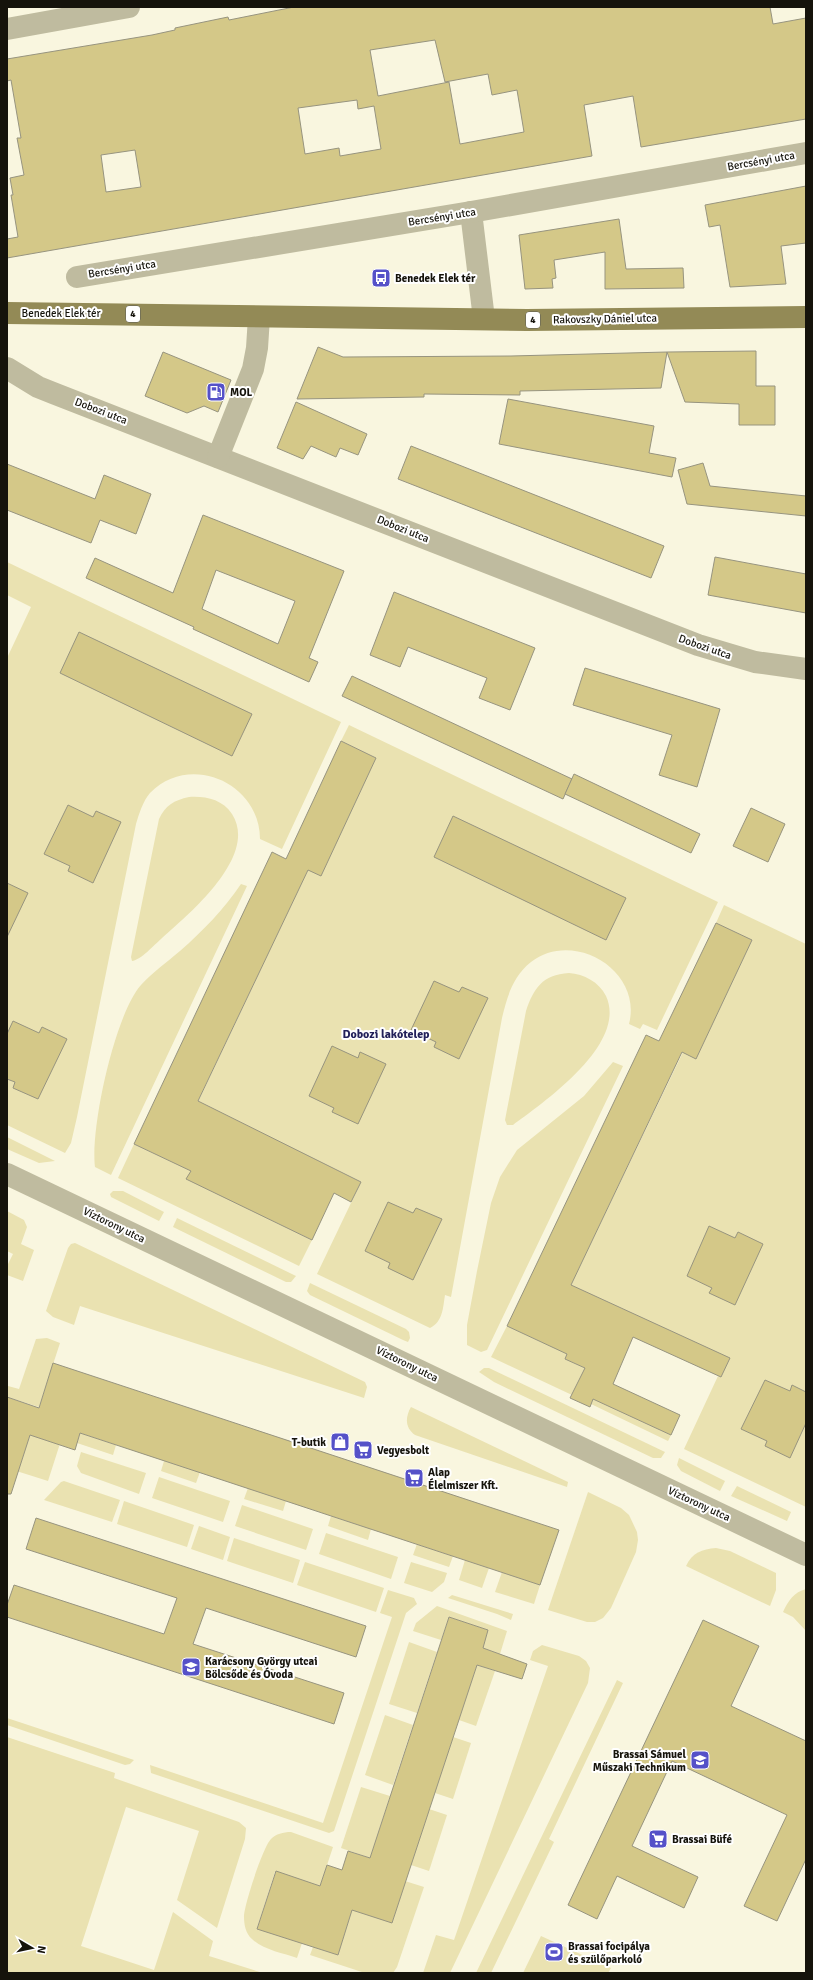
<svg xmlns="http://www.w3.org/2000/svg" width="813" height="1980" viewBox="0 0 813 1980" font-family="Signika,sans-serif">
<rect width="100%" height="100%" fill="#f9f6df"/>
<!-- green -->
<g fill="#eae2b1">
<path d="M7,562L341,722L282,849L260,839C260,783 190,752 150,793C143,801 139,814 136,824L77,1117L71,1143L65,1153L7,1125V658L31,607L7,595Z"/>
<path d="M349,725L718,902L657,1030L643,1024L640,1029L629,1024C643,970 573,929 531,962C513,976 507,997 502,1018L451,1297L445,1295C443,1307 443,1322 430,1328L317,1274L361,1182L221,1113L187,1179L312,1240L299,1266L118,1178L134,1144L170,1161L308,870L321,875L376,758L341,741Z"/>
<path d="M189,797C205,796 222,799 232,814C259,856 189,914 161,939C154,945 141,960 132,961L131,957L159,819C165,806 174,800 189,797Z"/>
<path d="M241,884L247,886L111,1175L95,1167C90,1128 115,1014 141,985C153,972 167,962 180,951C203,931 224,909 241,884Z"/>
<polygon points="724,905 806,944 806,1507 684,1449 718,1376 721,1377 729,1359 594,1296 565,1359 614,1381 602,1403 671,1435 668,1441 591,1404 597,1391 572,1395 491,1357 507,1326 543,1343 683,1052 696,1058 752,940 716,923"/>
<path d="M569,973C584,974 599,982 606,996C628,1044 544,1102 513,1125H507L505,1120L526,1011C534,988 542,975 569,973Z"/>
<polygon points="613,1062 623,1066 487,1350 481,1352 467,1345 467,1325 477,1271 491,1203 500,1177 517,1150 584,1096"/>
<polygon points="7,1137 55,1161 39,1163 7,1149"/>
<polygon points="113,1191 123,1191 164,1212 159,1221 111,1197 110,1194"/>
<polygon points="7,1211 24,1220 27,1227 21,1244 34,1250 23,1281 7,1275 7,1266 13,1254 7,1251"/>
<polygon points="177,1218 296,1276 291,1282 286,1282 173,1227"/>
<polygon points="75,1243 365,1382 367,1387 364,1398 80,1306 74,1325 53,1317 46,1311 68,1248 71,1244"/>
<polygon points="310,1283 406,1329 409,1332 410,1338 408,1342 403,1340 310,1295 307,1291"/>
<polygon points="47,1338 60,1343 39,1407 7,1397 8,1386 19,1389 36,1339"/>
<polygon points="484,1368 489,1368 665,1452 661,1458 653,1458 494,1382 479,1372"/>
<path d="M411,1407L568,1482L567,1487L415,1435C405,1428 405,1417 411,1407Z"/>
<polygon points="36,1418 65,1428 48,1481 7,1468 21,1462"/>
<polygon points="80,1433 116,1445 113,1455 77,1443"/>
<polygon points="81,1452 146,1473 139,1494 81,1473 77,1466"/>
<polygon points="679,1458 725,1481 720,1491 681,1471 677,1465"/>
<polygon points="164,1461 200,1472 196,1483 161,1471"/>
<polygon points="159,1477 230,1501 223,1522 152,1498"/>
<polygon points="64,1481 120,1500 112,1522 44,1500 61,1482"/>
<polygon points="737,1486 791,1512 787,1521 731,1496"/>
<polygon points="248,1488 286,1501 283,1511 244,1499"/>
<polygon points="588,1492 621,1508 629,1515 637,1532 638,1540 636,1552 611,1608 603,1618 595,1622 587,1622 548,1610"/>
<polygon points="124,1501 194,1525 187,1547 117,1524"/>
<polygon points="242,1505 313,1529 306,1550 235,1526"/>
<polygon points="331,1516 371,1529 368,1540 328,1526"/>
<polygon points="199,1526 230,1537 223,1560 191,1549"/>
<polygon points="326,1533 398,1557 391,1579 319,1554"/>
<polygon points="234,1538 300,1560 293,1583 227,1561"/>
<polygon points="417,1544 453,1556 449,1567 413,1555"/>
<path d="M716,1548L730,1551L776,1573V1590L770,1606L686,1566C692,1553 702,1549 716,1548Z"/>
<polygon points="465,1560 489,1568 482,1588 459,1580"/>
<polygon points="305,1562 384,1588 376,1612 297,1585"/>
<polygon points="411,1562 447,1573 444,1582 432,1592 404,1583"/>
<polygon points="502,1572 540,1585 534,1604 495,1592"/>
<path d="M806,1589V1631L793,1617L783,1612C788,1601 794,1592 806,1589Z"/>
<polygon points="388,1590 414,1598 417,1604 406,1613 334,1831 329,1833 151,1773 150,1765 323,1823 392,1617 380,1613"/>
<polygon points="452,1595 513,1614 511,1620 497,1614 448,1598"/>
<polygon points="437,1606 507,1631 500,1654 482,1648 488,1630 449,1617 441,1640 413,1631 416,1623"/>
<polygon points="409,1642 437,1652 417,1713 389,1704"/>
<polygon points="542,1645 579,1656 586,1661 590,1668 588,1683 450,1973 423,1973 436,1935 454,1940 548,1666 530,1660 533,1651"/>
<polygon points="477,1665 495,1671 476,1726 459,1720"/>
<polygon points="617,1680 623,1683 549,1839 554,1842 491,1973 476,1973"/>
<polygon points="385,1715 413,1725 393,1785 365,1775"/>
<polygon points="7,1718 134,1760 130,1764 125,1765 7,1725"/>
<polygon points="7,1737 115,1773 114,1778 239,1822 246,1828 245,1839 217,1928 177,1900 199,1831 126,1807 81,1946 154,1970 173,1912 213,1941 209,1956 263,1973 7,1973"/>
<polygon points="453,1737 471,1743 453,1799 435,1793"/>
<polygon points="361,1787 390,1796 370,1858 341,1848"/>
<polygon points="429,1809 447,1815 429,1871 411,1865"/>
<path d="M291,1832L333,1847L320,1886L275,1872L257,1928L302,1943L297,1958C283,1953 263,1950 252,1939C246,1934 244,1925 244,1917C244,1905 263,1847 271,1839C276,1834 283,1832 291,1832Z"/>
<polygon points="405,1881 424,1887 397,1967 393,1973 365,1973 310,1955 313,1947 338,1955 352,1910"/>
<polygon points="541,1936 611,1968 608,1973 523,1973"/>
</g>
<!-- building -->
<g fill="#d4c888" stroke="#97947f" fill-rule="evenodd">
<path d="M294,7H770L773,24L806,18V119L641,147L633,96L584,105L592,156L7,258V239L18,237L11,195H13L10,178L24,175L17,138H21L11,80L7,81V59L152,35L175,30V28L228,17L229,20ZM435,40L445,82L488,74L492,95L517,90L524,132L460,144L449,82L378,96L370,50ZM357,100L358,109L374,106L381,149L340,156L339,148L305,154L298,108ZM135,150L141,187L106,192L101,155Z"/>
<polygon points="806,186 806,243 781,246 786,284 730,287 720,225 709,227 705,205"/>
<polygon points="619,219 626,269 683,268 684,288 605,289 605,252 554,260 556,278 552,279 553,288 525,289 519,235"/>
<polygon points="318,347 343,357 511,356 667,352 661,388 520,391 520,395 424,394 424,397 297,399"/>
<polygon points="756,351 756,386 775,386 775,425 739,425 739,404 685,402 667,352"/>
<polygon points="163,352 231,380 218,412 204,406 187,413 145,396"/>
<polygon points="508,399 654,426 649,453 676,458 672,477 499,444"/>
<polygon points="296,402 367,434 358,455 340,448 336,457 311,446 303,459 277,448"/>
<polygon points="411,446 664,546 651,578 398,479"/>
<polygon points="703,463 710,486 806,496 806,516 687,504 678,470"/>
<polygon points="7,464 95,499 104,475 151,494 136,534 100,520 91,543 7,510"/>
<path d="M203,515L344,571L309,658L318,662L309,682L193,629L194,627L86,578L95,558L173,593ZM216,570L295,601L278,644L202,609Z"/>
<polygon points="715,557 806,574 806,613 708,595"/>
<polygon points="394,592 535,648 510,710 479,698 487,678 408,647 400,667 370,655"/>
<polygon points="79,632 252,714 232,756 60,673"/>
<polygon points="585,668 720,709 697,787 659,775 672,735 573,705"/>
<polygon points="352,676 572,779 563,799 342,696"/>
<polygon points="341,741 376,758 321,876 308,870 198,1101 361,1182 351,1202 334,1193 312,1240 186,1179 191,1171 134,1144 272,852 286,859"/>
<polygon points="574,774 700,834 691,853 565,794"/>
<polygon points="68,805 93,817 96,811 121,822 93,883 68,871 70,866 44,854"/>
<polygon points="751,808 785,824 768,862 733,846"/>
<polygon points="453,816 626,898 606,940 434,857"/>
<polygon points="7,883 28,893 7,937"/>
<polygon points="716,923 752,940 696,1059 682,1052 571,1285 730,1358 721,1377 633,1337 613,1384 680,1415 671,1435 593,1399 590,1407 570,1398 585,1368 565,1359 567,1354 507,1326 646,1035 659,1041"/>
<polygon points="434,981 459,992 462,987 488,998 459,1059 434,1047 436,1042 411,1030"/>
<polygon points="13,1021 39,1033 42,1027 67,1039 38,1099 13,1088 15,1082 7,1079 7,1034"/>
<polygon points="332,1046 358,1058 360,1052 386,1064 358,1124 332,1112 334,1108 309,1096"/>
<polygon points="388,1202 413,1213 416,1208 442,1219 413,1280 388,1268 390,1263 365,1251"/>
<polygon points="709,1226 735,1238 738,1232 763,1244 735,1305 709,1293 712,1288 687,1276"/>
<polygon points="53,1363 559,1530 540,1585 80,1433 75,1450 30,1435 11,1494 7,1494 7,1397 39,1408"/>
<polygon points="765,1380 790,1391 792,1385 806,1392 806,1423 790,1458 765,1446 767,1441 741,1429"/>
<polygon points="36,1518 366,1626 356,1657 206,1608 193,1644 344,1693 334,1724 7,1617 7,1605 14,1585 164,1634 177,1598 26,1549"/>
<polygon points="449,1617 488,1630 483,1648 527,1664 522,1679 477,1665 392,1923 352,1910 338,1955 257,1929 276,1871 320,1886 327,1865 342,1870 348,1851 370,1858"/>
<polygon points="703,1620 759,1646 731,1706 806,1741 806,1859 777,1921 744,1906 787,1815 672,1761 632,1846 698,1877 684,1908 617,1876 597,1919 568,1905"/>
</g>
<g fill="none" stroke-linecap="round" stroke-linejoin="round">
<!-- minor -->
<g stroke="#bfbb9f" stroke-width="22">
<polyline points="7,29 129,7"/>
<polyline points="471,212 484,319"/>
<polyline points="77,277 471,212 806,153"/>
<polyline points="7,368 38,387 53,393 698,645 755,662 806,669"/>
<polyline points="218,457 253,369 257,348 259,317"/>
<polyline points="7,1174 806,1555"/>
</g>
<!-- major -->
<polyline stroke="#938a56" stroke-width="22" points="7,313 527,320 806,317"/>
</g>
<!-- icons -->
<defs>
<g id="bus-square" transform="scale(1)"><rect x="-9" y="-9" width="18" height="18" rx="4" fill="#5551c8" stroke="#fff"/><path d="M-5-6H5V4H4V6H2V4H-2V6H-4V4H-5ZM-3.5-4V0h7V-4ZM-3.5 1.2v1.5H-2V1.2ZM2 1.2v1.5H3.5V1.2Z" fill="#fff"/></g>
<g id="fuel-square" transform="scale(1)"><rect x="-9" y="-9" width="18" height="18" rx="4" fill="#5551c8" stroke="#fff"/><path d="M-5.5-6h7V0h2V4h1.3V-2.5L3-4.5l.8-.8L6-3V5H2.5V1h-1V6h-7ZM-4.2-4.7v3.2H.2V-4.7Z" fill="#fff"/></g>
<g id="shop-square" transform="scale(1)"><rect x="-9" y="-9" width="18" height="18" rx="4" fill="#5551c8" stroke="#fff"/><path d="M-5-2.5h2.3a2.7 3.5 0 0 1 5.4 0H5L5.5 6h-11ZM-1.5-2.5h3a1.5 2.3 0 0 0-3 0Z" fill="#fff"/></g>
<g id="supermarket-square" transform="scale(1)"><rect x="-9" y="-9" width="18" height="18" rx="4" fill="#5551c8" stroke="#fff"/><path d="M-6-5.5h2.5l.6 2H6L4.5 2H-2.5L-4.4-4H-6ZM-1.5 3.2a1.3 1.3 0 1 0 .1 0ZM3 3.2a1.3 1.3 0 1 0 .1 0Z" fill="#fff"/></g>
<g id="school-square" transform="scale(1)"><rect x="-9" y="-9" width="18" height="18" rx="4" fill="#5551c8" stroke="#fff"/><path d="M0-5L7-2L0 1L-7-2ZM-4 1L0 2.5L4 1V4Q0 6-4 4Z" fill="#fff"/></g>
<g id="stadium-square" transform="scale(1)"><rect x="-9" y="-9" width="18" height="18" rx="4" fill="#5551c8" stroke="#fff"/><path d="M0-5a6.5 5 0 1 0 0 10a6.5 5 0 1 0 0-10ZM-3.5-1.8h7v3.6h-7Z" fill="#fff"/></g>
</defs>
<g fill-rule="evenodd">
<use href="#bus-square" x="381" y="278"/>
<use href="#fuel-square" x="216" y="392"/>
<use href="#shop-square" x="340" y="1442"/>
<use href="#supermarket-square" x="363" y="1450"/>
<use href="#supermarket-square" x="414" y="1478"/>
<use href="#school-square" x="191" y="1667"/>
<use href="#school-square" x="700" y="1760"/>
<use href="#supermarket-square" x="658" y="1839"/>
<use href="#stadium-square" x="554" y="1952"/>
</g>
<g text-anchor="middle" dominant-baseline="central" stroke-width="4" stroke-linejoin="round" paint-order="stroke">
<!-- shield labels -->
<g fill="#fff" stroke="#5b5a54" stroke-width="1">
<rect x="126" y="306" width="14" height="16" rx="3"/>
<rect x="526" y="312" width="14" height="16" rx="3"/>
</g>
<g font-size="10" font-weight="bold" fill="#15130b">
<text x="133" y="314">4</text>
<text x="533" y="320">4</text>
</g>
<!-- street labels -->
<g font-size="11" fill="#15130b" stroke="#fff">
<text transform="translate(761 161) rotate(-10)">Bercsényi utca</text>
<text transform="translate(442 217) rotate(-9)">Bercsényi utca</text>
<text transform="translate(122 269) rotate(-9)">Bercsényi utca</text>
<text x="61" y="313">Benedek Elek tér</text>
<text transform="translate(605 319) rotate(-1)">Rakovszky Dániel utca</text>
<text transform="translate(101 411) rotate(21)">Dobozi utca</text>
<text transform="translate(403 529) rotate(22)">Dobozi utca</text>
<text transform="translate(705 647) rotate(19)">Dobozi utca</text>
<text transform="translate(114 1225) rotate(26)">Víztorony utca</text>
<text transform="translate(407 1364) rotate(26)">Víztorony utca</text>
<text transform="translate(699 1504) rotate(25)">Víztorony utca</text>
</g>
<!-- poi labels -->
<g font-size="11" font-weight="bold" fill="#15130b" stroke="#fff" text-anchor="start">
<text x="395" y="278">Benedek Elek tér</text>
<text x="230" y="392">MOL</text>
<text x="326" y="1442" text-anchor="end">T-butik</text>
<text x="377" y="1450">Vegyesbolt</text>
<text x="428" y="1472">Alap<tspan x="428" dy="13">Élelmiszer Kft.</tspan></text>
<text x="205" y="1661">Karácsony György utcai<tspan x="205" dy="13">Bölcsőde és Óvoda</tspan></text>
<text x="686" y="1754" text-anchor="end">Brassai Sámuel<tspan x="686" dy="13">Műszaki Technikum</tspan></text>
<text x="672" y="1839">Brassai Büfé</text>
<text x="568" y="1946">Brassai focipálya<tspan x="568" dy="13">és szülőparkoló</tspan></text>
</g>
<!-- neighbourhood labels -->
<g font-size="12" font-weight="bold" fill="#222059" stroke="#fff">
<text x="386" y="1034">Dobozi lakótelep</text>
</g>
</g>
<!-- border -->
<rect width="813" height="1980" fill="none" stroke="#15130b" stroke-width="16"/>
<!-- north arrow -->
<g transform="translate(32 1948) rotate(99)" stroke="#ffffff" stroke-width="3" paint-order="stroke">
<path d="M0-3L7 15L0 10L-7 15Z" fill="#15130b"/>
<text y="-6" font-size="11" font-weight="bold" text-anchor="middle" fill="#15130b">N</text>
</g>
</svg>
